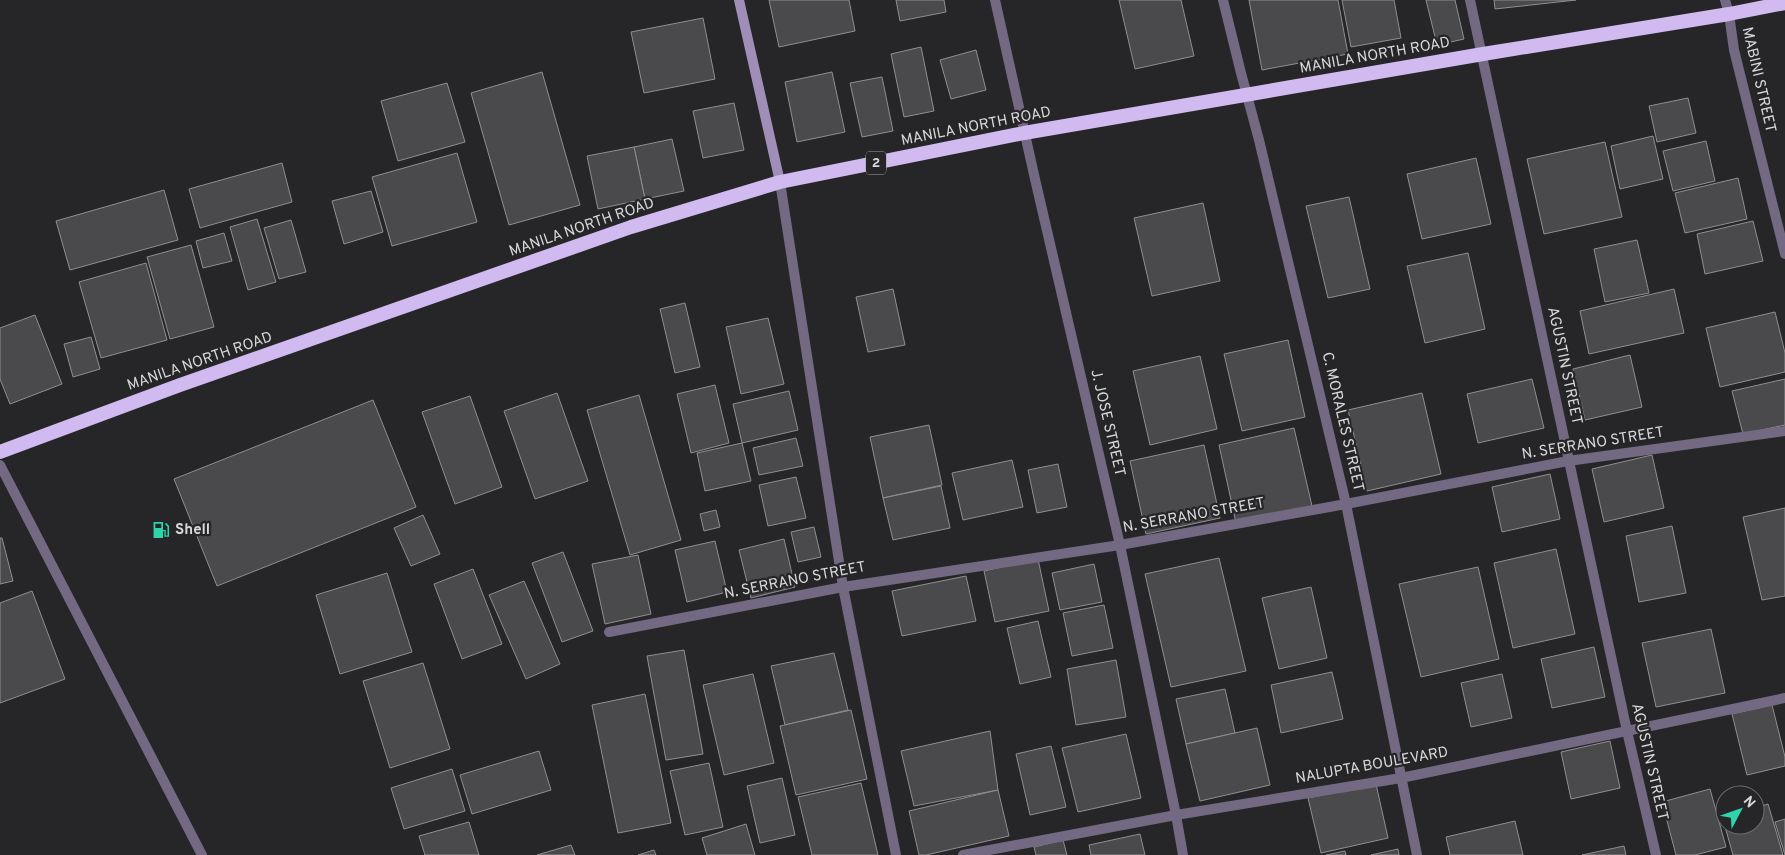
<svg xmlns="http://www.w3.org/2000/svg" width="1785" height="855" viewBox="0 0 1785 855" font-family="Overpass,sans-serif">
<rect width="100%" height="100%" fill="#262528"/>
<!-- building -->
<g fill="#4a494c" stroke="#8f8e91">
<polygon points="769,0 849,0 855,31 779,47"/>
<polygon points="896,0 944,0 946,12 900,21"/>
<polygon points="1119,0 1181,0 1194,56 1135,69"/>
<polygon points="1249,0 1338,0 1348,54 1262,70"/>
<polygon points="1342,0 1394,0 1401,38 1351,47"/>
<polygon points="1426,0 1455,0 1464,39 1437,45"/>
<polygon points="1494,0 1576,0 1495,9"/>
<polygon points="703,18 715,79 644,93 631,32"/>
<polygon points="921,47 934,111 904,117 891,54"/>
<polygon points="976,50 986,90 951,99 940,60"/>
<polygon points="542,72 580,205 509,225 471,93"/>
<polygon points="832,72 845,132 797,142 785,82"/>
<polygon points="882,77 893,131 862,137 850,83"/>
<polygon points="447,83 465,142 398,161 381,101"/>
<polygon points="1688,98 1696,133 1657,142 1649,106"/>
<polygon points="734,103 744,150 703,158 693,111"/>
<polygon points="1653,136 1663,179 1620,189 1611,146"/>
<polygon points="672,139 684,191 645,199 634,147"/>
<polygon points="1706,141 1715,181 1673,191 1663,151"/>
<polygon points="1605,142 1622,217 1544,234 1527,159"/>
<polygon points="634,147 645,199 598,209 587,156"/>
<polygon points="457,153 477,222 392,246 372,177"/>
<polygon points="1476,158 1491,224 1422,239 1407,174"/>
<polygon points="282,163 292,202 200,228 189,189"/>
<polygon points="1738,178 1747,219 1685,233 1675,193"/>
<polygon points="164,190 178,240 70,270 56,221"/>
<polygon points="371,191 383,232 344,244 332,201"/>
<polygon points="1349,197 1370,289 1328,298 1306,206"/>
<polygon points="1203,203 1220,281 1152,296 1134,218"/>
<polygon points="257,219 276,282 248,290 230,227"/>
<polygon points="291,220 306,272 279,279 264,228"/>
<polygon points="1753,221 1763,261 1705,274 1697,234"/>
<polygon points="224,233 232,261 203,268 196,241"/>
<polygon points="1637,240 1649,293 1605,302 1594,249"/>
<polygon points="191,245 214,327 170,339 147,257"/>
<polygon points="1468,253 1485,329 1425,343 1407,266"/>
<polygon points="146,263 167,340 101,358 79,282"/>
<polygon points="893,289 905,345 868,352 856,297"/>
<polygon points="1674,289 1684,333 1589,354 1580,311"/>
<polygon points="685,303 700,367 675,373 660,309"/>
<polygon points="1775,312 1785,353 1785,372 1720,387 1706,328"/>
<polygon points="35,315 62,384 10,404 0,379 0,328"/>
<polygon points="768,318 784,384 741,394 726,327"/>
<polygon points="91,337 100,369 73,377 64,344"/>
<polygon points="1288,340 1305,417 1242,431 1224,354"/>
<polygon points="1630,355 1642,407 1585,420 1573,369"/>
<polygon points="1200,356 1217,429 1150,445 1133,371"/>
<polygon points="1532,379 1544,428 1478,443 1467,394"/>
<polygon points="1785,379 1785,425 1743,434 1732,391"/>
<polygon points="715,385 729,443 691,453 677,394"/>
<polygon points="789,391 798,430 742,443 733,404"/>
<polygon points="557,393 588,481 535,499 504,411"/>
<polygon points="1422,393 1441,474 1367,491 1348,410"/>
<polygon points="639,395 681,540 630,555 587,410"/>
<polygon points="470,396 502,487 455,504 422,412"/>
<polygon points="373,400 416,507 217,586 174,479"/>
<polygon points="929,425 942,485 883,498 870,437"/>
<polygon points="1294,428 1312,506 1236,523 1219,445"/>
<polygon points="796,438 803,466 759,475 753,448"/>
<polygon points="742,443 751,481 705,491 697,453"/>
<polygon points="1204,445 1220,518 1146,534 1130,461"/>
<polygon points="1652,455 1664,508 1604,522 1592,469"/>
<polygon points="1012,460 1023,507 963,520 952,473"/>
<polygon points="1058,464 1067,507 1037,513 1028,470"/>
<polygon points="1550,474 1560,519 1502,532 1492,487"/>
<polygon points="796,477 806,518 768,526 759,485"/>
<polygon points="941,486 950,528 893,540 883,498"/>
<polygon points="1785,508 1785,596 1762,600 1743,517"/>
<polygon points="716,510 720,527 704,531 700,514"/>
<polygon points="423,515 440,554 411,566 394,528"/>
<polygon points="1672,526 1686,593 1639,602 1626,536"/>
<polygon points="814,527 821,557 798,562 791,532"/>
<polygon points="0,538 2,538 13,581 0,584"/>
<polygon points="784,539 795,587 751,598 739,550"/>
<polygon points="715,541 727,592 687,602 675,550"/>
<polygon points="1556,549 1575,634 1513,648 1494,563"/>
<polygon points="563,552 593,631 562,642 532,563"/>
<polygon points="638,555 651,614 605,624 592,564"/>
<polygon points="1219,558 1246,671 1171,687 1145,574"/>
<polygon points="1038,559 1049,611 995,622 984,571"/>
<polygon points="1094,564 1102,602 1060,610 1052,573"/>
<polygon points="1478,567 1499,659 1421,677 1399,584"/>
<polygon points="473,569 502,644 462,659 434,584"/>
<polygon points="387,573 412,652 340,674 316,595"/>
<polygon points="966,576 976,621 902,636 892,591"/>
<polygon points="524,581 560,664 526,679 489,595"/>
<polygon points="1311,587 1327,658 1279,669 1262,598"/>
<polygon points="32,591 65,679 0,703 0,603"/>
<polygon points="1104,605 1113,648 1072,656 1063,613"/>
<polygon points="1038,621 1051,677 1020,684 1007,628"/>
<polygon points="1711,629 1725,693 1656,707 1642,643"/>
<polygon points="1594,647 1605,697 1552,708 1541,659"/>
<polygon points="684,650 703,754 666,760 647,656"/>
<polygon points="834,653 848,710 785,725 771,666"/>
<polygon points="1116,660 1126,717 1076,725 1067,669"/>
<polygon points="423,663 450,749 390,768 363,681"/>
<polygon points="1332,672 1343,719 1281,733 1271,685"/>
<polygon points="753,674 774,763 724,775 703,685"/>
<polygon points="1502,674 1512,718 1471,727 1461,683"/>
<polygon points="1225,689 1235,733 1186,744 1176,699"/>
<polygon points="645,694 671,823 618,833 592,705"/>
<polygon points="1772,705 1785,757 1785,766 1747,775 1732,714"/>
<polygon points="851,710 867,779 796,795 780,726"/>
<polygon points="1257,728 1270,785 1200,801 1186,744"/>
<polygon points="990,731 998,790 914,806 901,751"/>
<polygon points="1126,734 1141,798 1078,812 1062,748"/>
<polygon points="1610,741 1620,788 1571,799 1561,752"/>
<polygon points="1051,746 1066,807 1030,815 1016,754"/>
<polygon points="539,751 551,790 472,814 460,775"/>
<polygon points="709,763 723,827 685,835 670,771"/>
<polygon points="452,769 465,811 404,829 391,788"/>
<polygon points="782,778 795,835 760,843 747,786"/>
<polygon points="861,783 878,855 812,855 798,797"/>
<polygon points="1376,784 1388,838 1321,853 1308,798"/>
<polygon points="1710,789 1726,847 1695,855 1676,855 1662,802"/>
<polygon points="998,790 1009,836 926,855 919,855 909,811"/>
<polygon points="1768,804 1783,855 1733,855 1722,816 1725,815 1725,825 1755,825 1755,808"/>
<polygon points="1785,819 1785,855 1775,822"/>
<polygon points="1515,821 1523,855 1450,855 1446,837"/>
<polygon points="469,822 479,855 425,855 419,836"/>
<polygon points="746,824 755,855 707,855 702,838"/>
<polygon points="1140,834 1145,855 1091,855 1089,845"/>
<polygon points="1063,840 1067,855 1036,855 1034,847"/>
<polygon points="571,845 575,855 537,855"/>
<polygon points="1624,846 1626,855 1582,855"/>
<polygon points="1398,849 1399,855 1371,855"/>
<polygon points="654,850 656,855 638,855"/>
<polygon points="1345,851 1346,855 1326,855"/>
</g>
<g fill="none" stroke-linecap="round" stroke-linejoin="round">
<!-- minor -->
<g stroke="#746983" stroke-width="10">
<polyline points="995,0 1035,179 1120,545 1176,815 1183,855"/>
<polyline points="1223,0 1241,73 1259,140 1346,504 1417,855"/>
<polyline points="1470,0 1627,731 1656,855"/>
<polyline points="1725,0 1729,14 1734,50 1785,254"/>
<polyline points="780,182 843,587 896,855"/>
<polyline points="0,465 202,855"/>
<polyline points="609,632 843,587 1120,545 1346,504 1568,461 1785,431"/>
<polyline points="963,855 1176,815 1401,778 1785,698"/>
</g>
<!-- secondary -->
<polyline stroke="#a08eb8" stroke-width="10" points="739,0 780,182"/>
<!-- trunk -->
<polyline stroke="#d0baf0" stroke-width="14" points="0,452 180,385 631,227 780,182 1024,133 1483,54 1729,14 1785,3"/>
</g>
<!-- icons -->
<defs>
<g id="fuel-bare" transform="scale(1.35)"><path d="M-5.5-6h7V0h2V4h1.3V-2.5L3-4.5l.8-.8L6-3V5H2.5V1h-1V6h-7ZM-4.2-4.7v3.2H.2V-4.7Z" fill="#2ed4aa" stroke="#262528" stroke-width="2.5" paint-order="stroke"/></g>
</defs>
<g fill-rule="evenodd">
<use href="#fuel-bare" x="161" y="530"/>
</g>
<g text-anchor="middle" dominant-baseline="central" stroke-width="4.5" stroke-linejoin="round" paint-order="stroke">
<!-- shield labels -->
<rect fill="#262528" stroke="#a3a2a5" stroke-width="1" x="866" y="151.5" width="20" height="23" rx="4"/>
<g font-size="14" font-weight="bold" fill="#d9d8da">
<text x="876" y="163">2</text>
</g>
<!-- street labels -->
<g font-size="15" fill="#d9d8da" stroke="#262528">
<text transform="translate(1375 56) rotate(-10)">MANILA NORTH ROAD</text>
<text transform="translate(1758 80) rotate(77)">MABINI STREET</text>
<text transform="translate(976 127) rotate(-11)">MANILA NORTH ROAD</text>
<text transform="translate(582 228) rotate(-19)">MANILA NORTH ROAD</text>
<text transform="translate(200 362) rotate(-19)">MANILA NORTH ROAD</text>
<text transform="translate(1564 366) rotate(78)">AGUSTIN STREET</text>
<text transform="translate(1342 422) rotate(77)">C. MORALES STREET</text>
<text transform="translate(1107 423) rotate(77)">J. JOSE STREET</text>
<text transform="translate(1593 444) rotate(-9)">N. SERRANO STREET</text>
<text transform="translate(1194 516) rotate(-10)">N. SERRANO STREET</text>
<text transform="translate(795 581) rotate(-11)">N. SERRANO STREET</text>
<text transform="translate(1649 762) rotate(77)">AGUSTIN STREET</text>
<text transform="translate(1372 766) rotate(-10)">NALUPTA BOULEVARD</text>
</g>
<!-- poi labels -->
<g font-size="15" font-weight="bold" fill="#d9d8da" stroke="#262528" text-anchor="start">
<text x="175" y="530">Shell</text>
</g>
</g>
<!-- north arrow -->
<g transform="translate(1740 810) rotate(49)"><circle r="24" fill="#262528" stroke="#6e6d6f"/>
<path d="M0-4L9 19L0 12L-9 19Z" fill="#2ed4aa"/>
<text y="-8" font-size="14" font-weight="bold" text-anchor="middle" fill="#d9d8da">N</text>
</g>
</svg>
